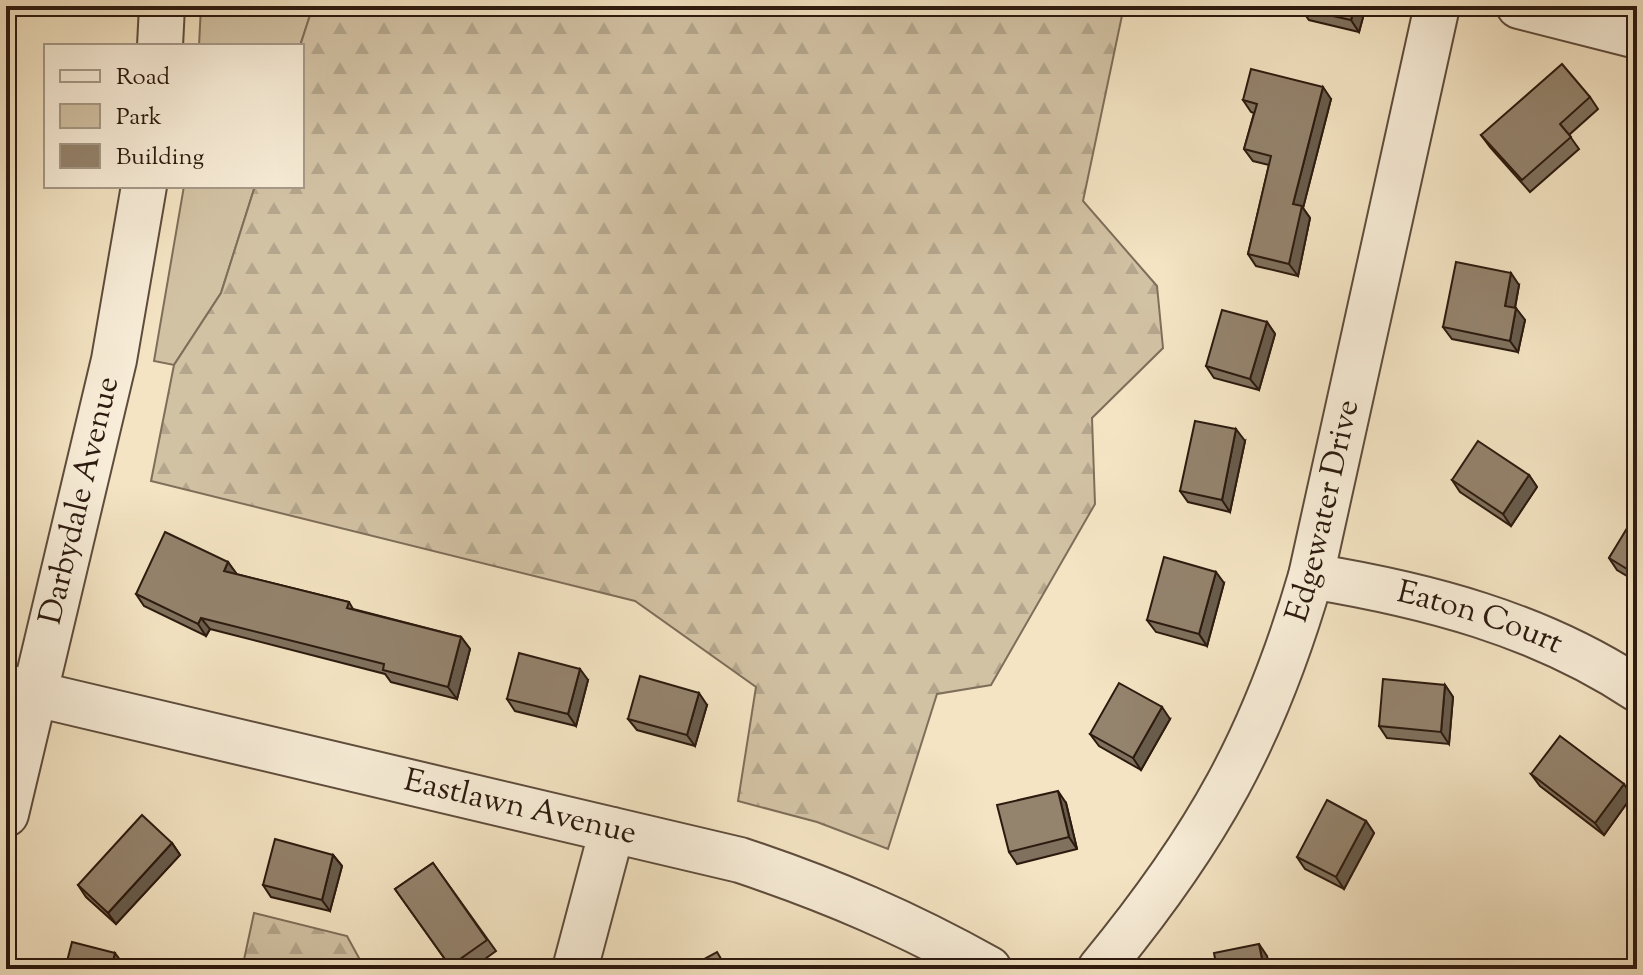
<svg xmlns="http://www.w3.org/2000/svg" width="1643" height="975" viewBox="0 0 1643 975" font-family="'Sorts Mill Goudy',serif">
<defs>
<pattern id="forest-firs" width="22" height="20" patternUnits="userSpaceOnUse" patternTransform="scale(2)"><rect width="22" height="20" fill="#d2c2a4"/><path d="M5 1l3.5 6h-7zM16 11l3.5 6h-7z" fill="#b4a68c"/></pattern>
</defs>
<rect width="100%" height="100%" fill="#f4e4c3"/>
<filter id="stains"><feTurbulence type="fractalNoise" baseFrequency=".0025" numOctaves="4"/><feColorMatrix values="0 0 0 0 .2 0 0 0 0 .09 0 0 0 0 .02 0 0 0 .5 -.17"/></filter>
<radialGradient id="worn" r=".72"><stop offset=".6" stop-color="#630" stop-opacity="0"/><stop offset="1" stop-color="#630" stop-opacity=".3"/></radialGradient>
<!-- green -->
<g fill="#d2c2a4" stroke="#7f6e5a" stroke-width="2">
<polygon points="201,6 313,6 300,46 199,46"/>
<polygon points="184,186 255,186 221,293 174,365 154,361"/>
</g>
<!-- forest -->
<g fill="url(#forest-firs)" stroke="#7f6e5a" stroke-width="2">
<polygon points="313,6 1124,6 1083,201 1157,286 1163,348 1092,418 1095,504 991,685 937,694 888,849 817,822 738,801 756,687 635,601 151,481 174,365 221,293 255,186 302,186 300,46"/>
<polygon points="254,913 347,936 365,969 242,969"/>
</g>
<g fill="none" stroke-linecap="round" stroke-linejoin="round">
<!-- minor casing -->
<g stroke="#5e4c3c" stroke-width="48">
<g id="minor">
<polyline points="1519,6 1637,36"/>
<polyline points="160,46 162,6"/>
<path id="s1" d="M1311,576C1426,595 1539,624 1637,689"/>
<path id="s2" d="M6,687L740,860C830,890 907,923 989,969"/>
<path id="s3" d="M6,814L114,360L144,186"/>
<polyline points="575,969 612,830"/>
<path id="s4" d="M1100,969C1207,839 1264,738 1311,576L1437,6"/>
</g>
</g>
<!-- minor -->
<use href="#minor" stroke="#f8edd8" stroke-width="44"/>
</g>
<!-- wall -->
<g fill="#7f715e" stroke="#2c1a0f" stroke-width="2">
<polygon points="1301,6 1366,6 1359,32 1309,20 1301,9"/>
<polygon points="1590,97 1598,109 1569,135 1579,149 1530,192 1490,147 1481,135"/>
<polygon points="1331,99 1303,208 1310,218 1298,276 1256,266 1248,254 1269,165 1253,161 1244,149 1254,113 1251,112 1243,100"/>
<polygon points="1519,285 1515,308 1525,320 1518,352 1452,339 1443,327"/>
<polygon points="1267,322 1275,334 1259,390 1214,378 1206,366"/>
<polygon points="1245,441 1230,512 1188,502 1180,491"/>
<polygon points="1529,475 1537,487 1511,526 1460,492 1452,480"/>
<polygon points="1637,516 1637,582 1617,570 1609,558"/>
<polygon points="228,562 236,574 349,602 353,609 461,637 470,649 457,699 391,682 385,674 210,629 206,636 144,606 136,594"/>
<polygon points="1224,583 1207,646 1156,632 1147,620"/>
<polygon points="588,680 576,726 515,711 507,699"/>
<polygon points="1445,685 1453,697 1449,744 1387,738 1379,726"/>
<polygon points="707,705 695,746 637,730 628,719"/>
<polygon points="1170,719 1141,770 1099,746 1090,734"/>
<polygon points="1531,774 1632,796 1604,835 1540,786"/>
<polygon points="1066,803 1077,849 1017,864 1009,852"/>
<polygon points="1366,821 1374,833 1344,889 1305,869 1297,857"/>
<polygon points="172,843 180,855 116,924 86,897 78,885"/>
<polygon points="333,855 342,866 330,911 271,897 263,885"/>
<polygon points="433,863 496,951 471,969 452,969 395,889"/>
</g>
<!-- shaded-wall -->
<g fill="#685c4c" stroke="#2c1a0f" stroke-width="2">
<polygon points="1355,6 1366,6 1359,32 1351,20"/>
<polygon points="1323,87 1331,99 1303,208 1310,218 1298,276 1289,264 1293,204"/>
<polygon points="1511,273 1519,285 1513,318 1505,306"/>
<polygon points="1516,308 1525,320 1518,352 1510,341"/>
<polygon points="1267,322 1275,334 1259,390 1250,379"/>
<polygon points="1236,429 1245,441 1230,512 1222,500"/>
<polygon points="1529,475 1537,487 1511,526 1503,514"/>
<polygon points="228,562 236,573 232,583 224,571"/>
<polygon points="1216,572 1224,583 1207,646 1199,634"/>
<polygon points="201,618 210,629 206,636 198,624"/>
<polygon points="461,637 470,649 457,699 448,687"/>
<polygon points="580,669 588,680 576,726 568,714"/>
<polygon points="1445,685 1453,697 1449,744 1441,732"/>
<polygon points="699,693 707,705 695,746 687,735"/>
<polygon points="1162,707 1170,719 1141,770 1133,758"/>
<polygon points="1624,784 1632,796 1604,835 1595,823"/>
<polygon points="1058,791 1066,803 1077,849 1069,837"/>
<polygon points="1366,821 1374,833 1344,889 1336,877"/>
<polygon points="172,843 180,855 116,924 108,913"/>
<polygon points="333,855 342,866 330,911 322,900"/>
<polygon points="1259,944 1267,956 1270,969 1264,969"/>
<polygon points="115,953 123,964 122,969 111,969"/>
</g>
<!-- building -->
<g fill="#94836d" stroke="#2c1a0f" stroke-width="2">
<polygon points="1301,6 1355,6 1351,20 1301,9"/>
<polygon points="1562,64 1590,97 1560,124 1571,137 1522,180 1481,135"/>
<polygon points="1251,69 1323,87 1293,204 1302,206 1289,264 1248,254 1271,156 1244,149 1257,104 1243,100"/>
<polygon points="1456,262 1511,273 1505,306 1516,308 1510,341 1443,327"/>
<polygon points="1222,310 1267,322 1250,379 1206,366"/>
<polygon points="1195,421 1236,429 1222,500 1180,491"/>
<polygon points="1478,441 1529,475 1503,514 1452,480"/>
<polygon points="1635,515 1637,516 1637,575 1609,558"/>
<polygon points="165,532 228,562 224,571 349,602 347,608 461,637 448,687 383,670 384,664 201,618 198,624 136,594"/>
<polygon points="1164,557 1216,572 1199,634 1147,620"/>
<polygon points="519,653 580,669 568,714 507,699"/>
<polygon points="640,676 699,693 687,735 628,719"/>
<polygon points="1383,679 1445,685 1441,732 1379,726"/>
<polygon points="1119,683 1162,707 1133,758 1090,734"/>
<polygon points="1560,736 1624,784 1595,823 1531,774"/>
<polygon points="1058,791 1069,837 1009,852 997,805"/>
<polygon points="1327,800 1366,821 1336,877 1297,857"/>
<polygon points="142,815 172,843 108,913 78,885"/>
<polygon points="275,839 333,855 322,900 263,885"/>
<polygon points="433,863 487,940 450,966 395,889"/>
<polygon points="72,942 115,953 111,969 65,969"/>
<polygon points="1259,944 1264,969 1217,969 1214,953"/>
<polygon points="717,952 727,969 686,969"/>
</g>
<g text-anchor="middle" dominant-baseline="central" stroke-width="7" stroke-linejoin="round" paint-order="stroke">
<!-- street labels -->
<g font-size="32" fill="#2c1a0f" stroke="#f8edd8">
<text stroke="none"><textPath href="#s3" startOffset="322">Darbydale Avenue</textPath></text>
<text stroke="none"><textPath href="#s4" startOffset="516">Edgewater Drive</textPath></text>
<text stroke="none"><textPath href="#s1" startOffset="174">Eaton Court</textPath></text>
<text stroke="none"><textPath href="#s2" startOffset="528">Eastlawn Avenue</textPath></text>
</g>
</g>
<!-- margin -->
<rect width="1643" height="975" fill="none" stroke="#f4e4c3" stroke-width="32"/>
<rect x="8" y="8" width="1627" height="959" fill="none" stroke="#2c1a0f" stroke-width="4"/>
<rect x="16" y="16" width="1611" height="943" fill="none" stroke="#2c1a0f" stroke-width="2"/>
<!-- legend -->
<rect x="44" y="44" width="260" height="144" fill="#f8edd8" stroke="#a69988" stroke-width="2"/>
<rect x="60" y="70" width="40" height="12" fill="#f8edd8" stroke="#a69988" stroke-width="2"/>
<text x="116" y="84" font-size="24" fill="#2c1a0f">Road</text>
<rect x="60" y="104" width="40" height="24" fill="#d2c2a4" stroke="#a69988" stroke-width="2"/>
<text x="116" y="124" font-size="24" fill="#2c1a0f">Park</text>
<rect x="60" y="144" width="40" height="24" fill="#94836d" stroke="#a69988" stroke-width="2"/>
<text x="116" y="164" font-size="24" fill="#2c1a0f">Building</text>
<rect width="100%" height="100%" filter="url(#stains)"/>
<rect width="100%" height="100%" fill="url(#worn)"/>
</svg>
